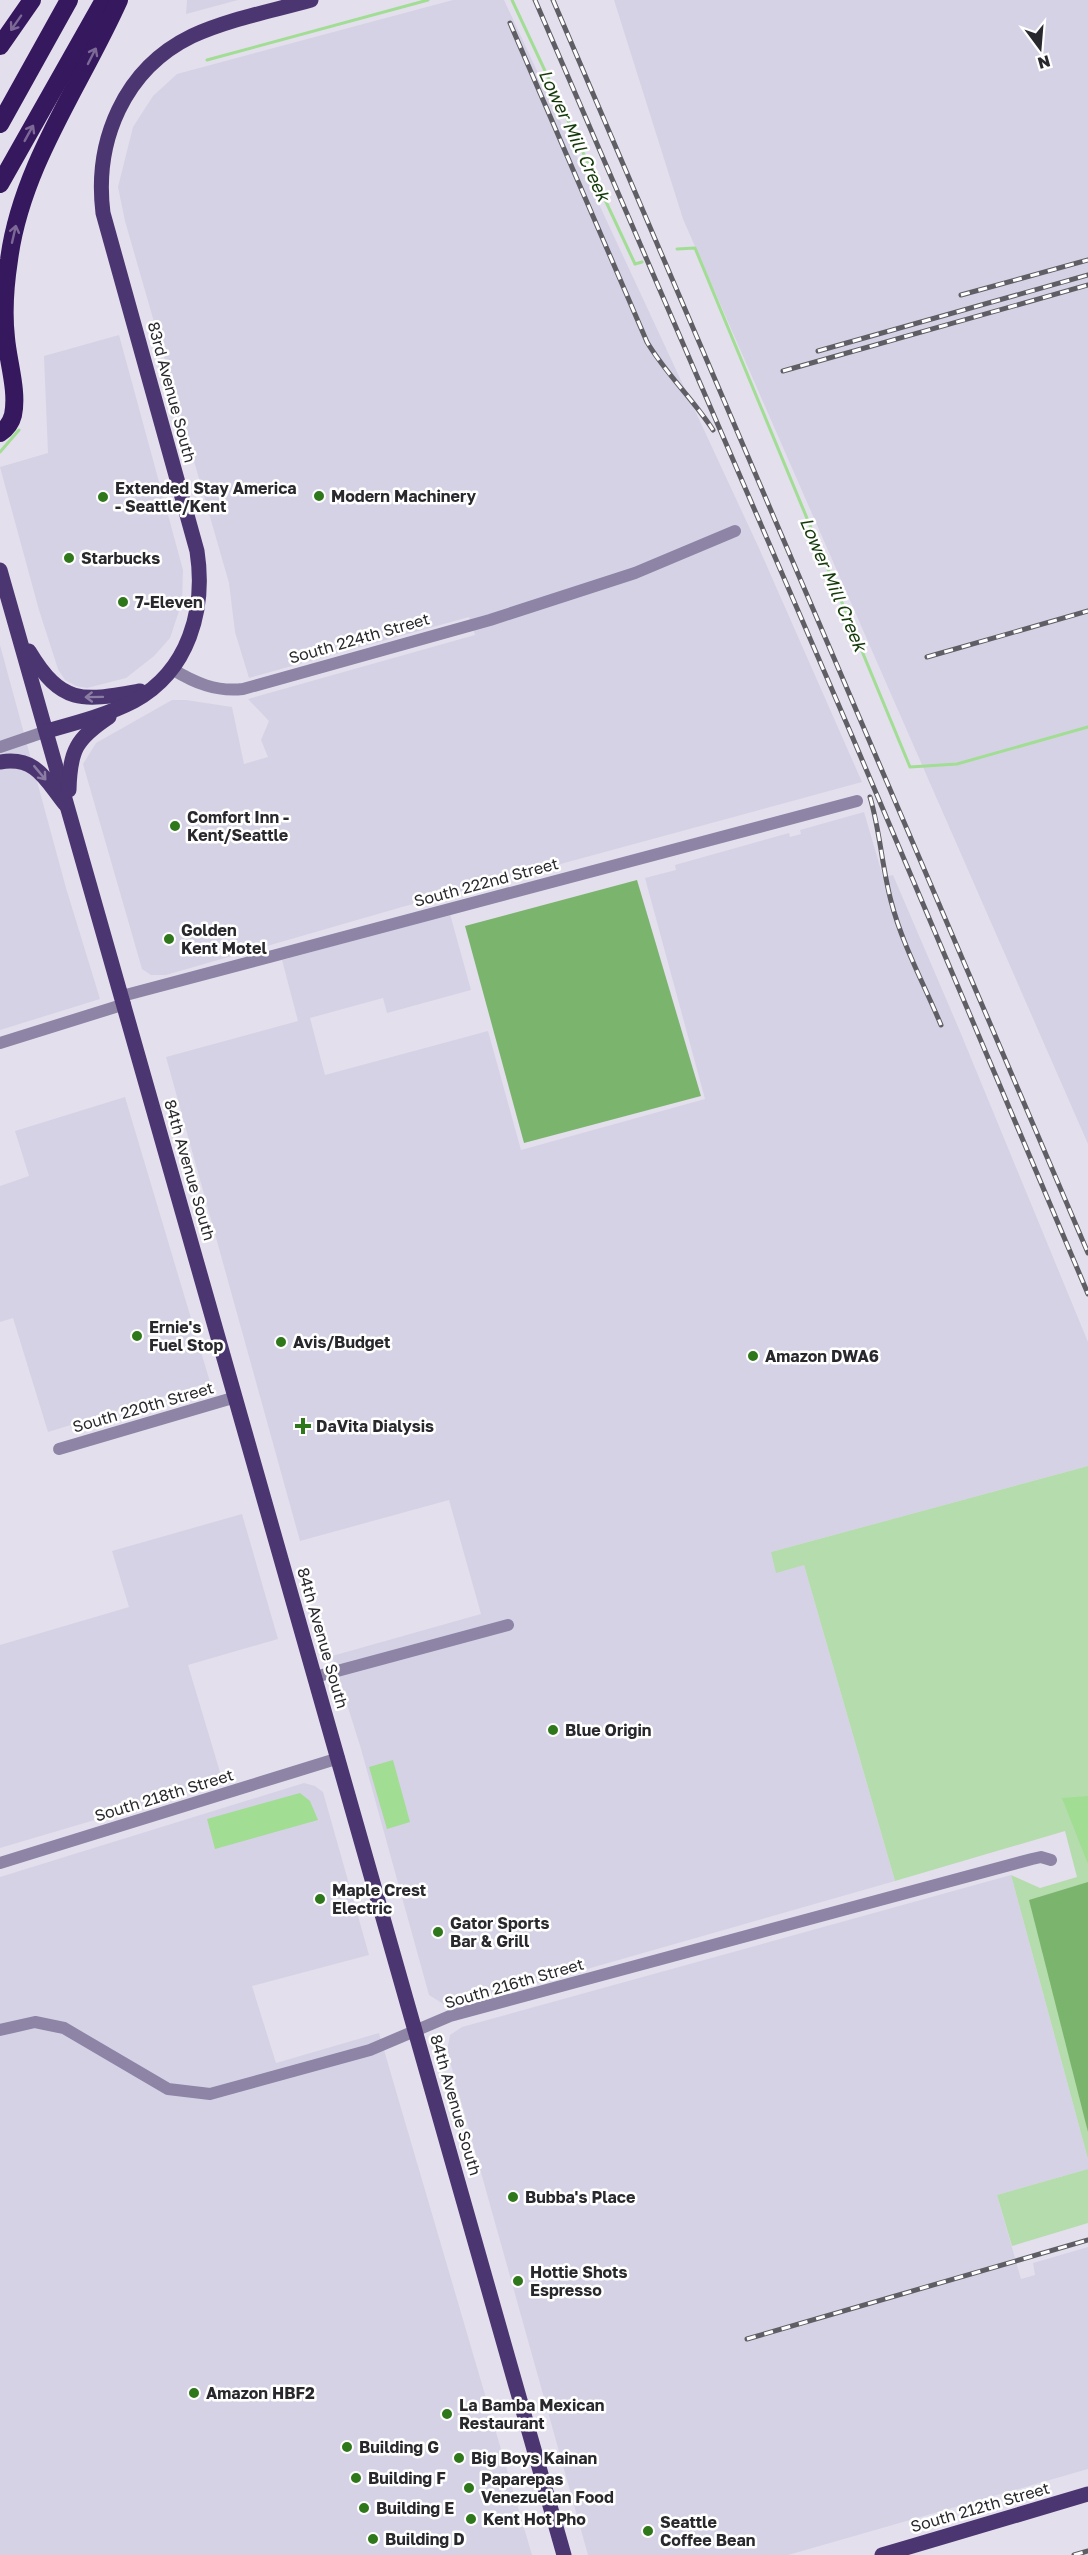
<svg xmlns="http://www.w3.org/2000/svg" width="1088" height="2555" viewBox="0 0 1088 2555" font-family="'Golos Text',sans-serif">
<rect width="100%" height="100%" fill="#e3dfed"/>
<!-- built -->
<g fill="#d6d2e5">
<polygon points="187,0 238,0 186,14"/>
<polygon points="453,0 504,0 758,546 862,782 402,907 166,975 151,975 142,969 83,764 96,743 172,700 186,700 232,707 244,764 268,757 261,740 269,721 248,699 475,635 469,617 249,678 235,632 229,583 125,221 118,187 133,127 153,96 177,74"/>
<polygon points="614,0 1088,0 1088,1144 683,219"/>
<polygon points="119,335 183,570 182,602 170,638 154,656 126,678 87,688 76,686 65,680 58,669 39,610 0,467 48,453 44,356"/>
<polygon points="0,645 66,888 100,999 0,1030"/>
<polygon points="864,812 883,877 893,875 959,1029 1088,1342 1088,1466 771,1552 804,1565 895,1881 538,1983 445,2005 429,1995 361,1749 332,1656 481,1614 449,1500 300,1541 166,1057 298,1021 282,960 450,914 471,990 387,1013 383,998 310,1018 325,1075 488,1031 521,1150 705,1099 645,878 676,870 675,865 789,833 790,837 801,834 800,830"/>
<polygon points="125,1097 210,1382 48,1432 13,1318 0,1322 0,1186 29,1176 15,1131"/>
<polygon points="242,1514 278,1639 188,1665 223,1782 0,1848 0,1645 129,1607 112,1551"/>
<polygon points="304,1783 315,1786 323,1792 369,1955 252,1986 276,2063 379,2033 532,2555 0,2555 0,1877"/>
<polygon points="1011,1875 1088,2159 1088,2169 997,2195 1021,2279 1035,2275 1033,2263 1088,2247 1088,2469 788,2555 588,2555 447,2051 450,2035 462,2027"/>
</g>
<!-- green -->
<g fill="#b5dcac">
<polygon points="1088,1466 1088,2159 1011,1875 1040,1888 1077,1877 1065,1831 895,1881 804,1565 776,1573 771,1552"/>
<polygon points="1088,2169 1088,2223 1012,2246 997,2195"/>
</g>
<!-- forest -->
<g fill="#7bb56d">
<polygon points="637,880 701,1096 524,1143 465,926"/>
<polygon points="1088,1882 1088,2132 1029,1900"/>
</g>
<!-- water -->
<g fill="#a1dd93">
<polygon points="393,1760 410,1822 387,1829 369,1767"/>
<polygon points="300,1793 310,1801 318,1820 215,1849 207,1819"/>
<polygon points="1088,1796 1088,1864 1062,1798"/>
</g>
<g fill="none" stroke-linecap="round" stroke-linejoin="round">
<!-- stream -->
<g stroke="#a1dd93" stroke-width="3">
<polyline points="512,0 635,264 642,262"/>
<polyline points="207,60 428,0"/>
<polyline points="677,249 695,248 910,767 957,764 1088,727"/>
<polyline points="0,452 19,430"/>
</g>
<!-- minor -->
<g stroke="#8d84a6" stroke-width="12">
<path d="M172,669C195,683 216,692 243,689L490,620L635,573L735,531"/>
<polyline points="0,747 47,731"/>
<polyline points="122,996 857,801"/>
<polyline points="0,1043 125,1004"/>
<polyline points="59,1449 236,1397"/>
<polyline points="315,1677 508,1625"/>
<polyline points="0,1863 339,1758"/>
<polyline points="0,2030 35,2022 64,2028 168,2089 210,2094 370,2050 450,2016 1032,1859 1041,1857 1051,1860"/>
</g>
<!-- major -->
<g stroke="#4b3671" stroke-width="15">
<polyline points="0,570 564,2555"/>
<path d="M29,651C62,706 83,701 140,691"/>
<path d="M47,731C76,723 107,715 134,701C189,671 206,609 197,551L103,213C94,141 124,69 192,36C229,19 272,11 311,0"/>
<path d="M0,762C36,756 45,779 65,804"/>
<path d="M69,790C70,750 76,739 109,717"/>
<polyline points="882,2555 1088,2494"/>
</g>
<!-- highway -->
<g stroke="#35185d" stroke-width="18">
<polyline points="0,46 32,0"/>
<polyline points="0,124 69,0"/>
<polyline points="0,184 104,0"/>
<path d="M0,433C6,429 11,423 13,415C18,391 8,362 6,338C3,312 5,286 9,260C21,166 81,85 119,0"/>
</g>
<!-- rail casing -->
<g stroke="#605e65" stroke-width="5">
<g id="rail">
<polyline points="535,0 852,736 1088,1294"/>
<polyline points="553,0 1088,1253"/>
<path d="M510,23L647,342C666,374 693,399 713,430"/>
<polyline points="961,295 1088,260"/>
<polyline points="818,351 1088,275"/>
<polyline points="783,371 1088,285"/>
<polyline points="927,657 1088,611"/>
<path d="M870,797C880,831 882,867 891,901C902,944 924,984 941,1025"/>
<polyline points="747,2339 1088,2240"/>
<polyline points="1074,2555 1088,2551"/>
</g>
</g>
<!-- rail -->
<use href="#rail" stroke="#fff" stroke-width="3" stroke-dasharray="9" stroke-linecap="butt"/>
</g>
<!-- one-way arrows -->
<defs><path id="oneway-shaft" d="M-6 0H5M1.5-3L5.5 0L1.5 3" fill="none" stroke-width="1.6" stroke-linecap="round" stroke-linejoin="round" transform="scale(1.5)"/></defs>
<g stroke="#7c6996">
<use href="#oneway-shaft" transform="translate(16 23) rotate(125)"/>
<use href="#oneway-shaft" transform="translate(92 56) rotate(-63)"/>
<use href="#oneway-shaft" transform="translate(29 133) rotate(-61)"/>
<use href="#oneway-shaft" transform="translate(14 234) rotate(-77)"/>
</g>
<g stroke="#8a7ca3">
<use href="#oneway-shaft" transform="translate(94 697) rotate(179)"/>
<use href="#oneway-shaft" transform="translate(40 773) rotate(50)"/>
</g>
<!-- markers -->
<g fill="#2f771b" stroke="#fff" stroke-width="2">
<circle cx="319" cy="496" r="6"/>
<circle cx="103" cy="497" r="6"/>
<circle cx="69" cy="558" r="6"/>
<circle cx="123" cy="602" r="6"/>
<circle cx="175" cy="826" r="6"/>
<circle cx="169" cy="939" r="6"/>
<circle cx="137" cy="1336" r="6"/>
<circle cx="281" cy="1342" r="6"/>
<circle cx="753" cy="1356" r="6"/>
<path d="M300 1417h6v6h6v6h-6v6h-6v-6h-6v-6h6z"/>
<circle cx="553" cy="1730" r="6"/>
<circle cx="320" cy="1899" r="6"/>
<circle cx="438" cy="1932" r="6"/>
<circle cx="513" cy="2197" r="6"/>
<circle cx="518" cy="2281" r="6"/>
<circle cx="194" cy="2393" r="6"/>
<circle cx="447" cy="2414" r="6"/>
<circle cx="347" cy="2447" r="6"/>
<circle cx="459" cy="2458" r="6"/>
<circle cx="356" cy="2478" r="6"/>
<circle cx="469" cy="2488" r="6"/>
<circle cx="364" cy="2508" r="6"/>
<circle cx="471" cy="2519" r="6"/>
<circle cx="648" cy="2531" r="6"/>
<circle cx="373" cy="2539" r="6"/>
</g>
<g text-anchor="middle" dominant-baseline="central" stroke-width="5" stroke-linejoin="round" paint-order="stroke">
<!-- street labels -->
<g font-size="16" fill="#29282d" stroke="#fff">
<text transform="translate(172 392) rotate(75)">83rd Avenue South</text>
<text transform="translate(359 638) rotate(-16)">South 224th Street</text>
<text transform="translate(486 882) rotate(-15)">South 222nd Street</text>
<text transform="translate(190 1170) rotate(74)">84th Avenue South</text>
<text transform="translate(143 1407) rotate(-16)">South 220th Street</text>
<text transform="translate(323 1638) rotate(74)">84th Avenue South</text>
<text transform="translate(164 1795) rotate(-17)">South 218th Street</text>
<text transform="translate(514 1983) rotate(-16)">South 216th Street</text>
<text transform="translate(456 2105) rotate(74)">84th Avenue South</text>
<text transform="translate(980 2507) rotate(-16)">South 212th Street</text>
</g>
<!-- poi labels -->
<g font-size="16" font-weight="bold" fill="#29282d" stroke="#fff" text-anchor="start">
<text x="115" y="488">Extended Stay America<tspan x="115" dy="18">- Seattle/Kent</tspan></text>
<text x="331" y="496">Modern Machinery</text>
<text x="81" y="558">Starbucks</text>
<text x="135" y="602">7-Eleven</text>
<text x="187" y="817">Comfort Inn -<tspan x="187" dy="18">Kent/Seattle</tspan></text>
<text x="181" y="930">Golden<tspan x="181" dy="18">Kent Motel</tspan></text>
<text x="149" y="1327">Ernie's<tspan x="149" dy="18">Fuel Stop</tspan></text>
<text x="293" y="1342">Avis/Budget</text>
<text x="765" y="1356">Amazon DWA6</text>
<text x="316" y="1426">DaVita Dialysis</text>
<text x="565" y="1730">Blue Origin</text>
<text x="332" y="1890">Maple Crest<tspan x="332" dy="18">Electric</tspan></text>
<text x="450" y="1923">Gator Sports<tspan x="450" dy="18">Bar &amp; Grill</tspan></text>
<text x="525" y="2197">Bubba's Place</text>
<text x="530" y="2272">Hottie Shots<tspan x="530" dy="18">Espresso</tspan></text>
<text x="206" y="2393">Amazon HBF2</text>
<text x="459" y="2405">La Bamba Mexican<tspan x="459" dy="18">Restaurant</tspan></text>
<text x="359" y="2447">Building G</text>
<text x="471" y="2458">Big Boys Kainan</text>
<text x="368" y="2478">Building F</text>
<text x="481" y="2479">Paparepas<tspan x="481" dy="18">Venezuelan Food</tspan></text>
<text x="376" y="2508">Building E</text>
<text x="483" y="2519">Kent Hot Pho</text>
<text x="660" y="2522">Seattle<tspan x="660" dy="18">Coffee Bean</tspan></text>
<text x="385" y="2539">Building D</text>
</g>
<!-- water labels -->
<g font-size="18" font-style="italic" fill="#143a09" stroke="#fff">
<text transform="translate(575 135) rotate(65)">Lower Mill Creek</text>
<text transform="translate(834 584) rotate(67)">Lower Mill Creek</text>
</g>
</g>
<!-- north arrow -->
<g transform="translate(1040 48) rotate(164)" stroke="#ffffff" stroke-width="4.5" paint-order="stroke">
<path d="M0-4.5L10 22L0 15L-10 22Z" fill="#29282d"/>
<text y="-9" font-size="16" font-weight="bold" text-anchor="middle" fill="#29282d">N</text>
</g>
</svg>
